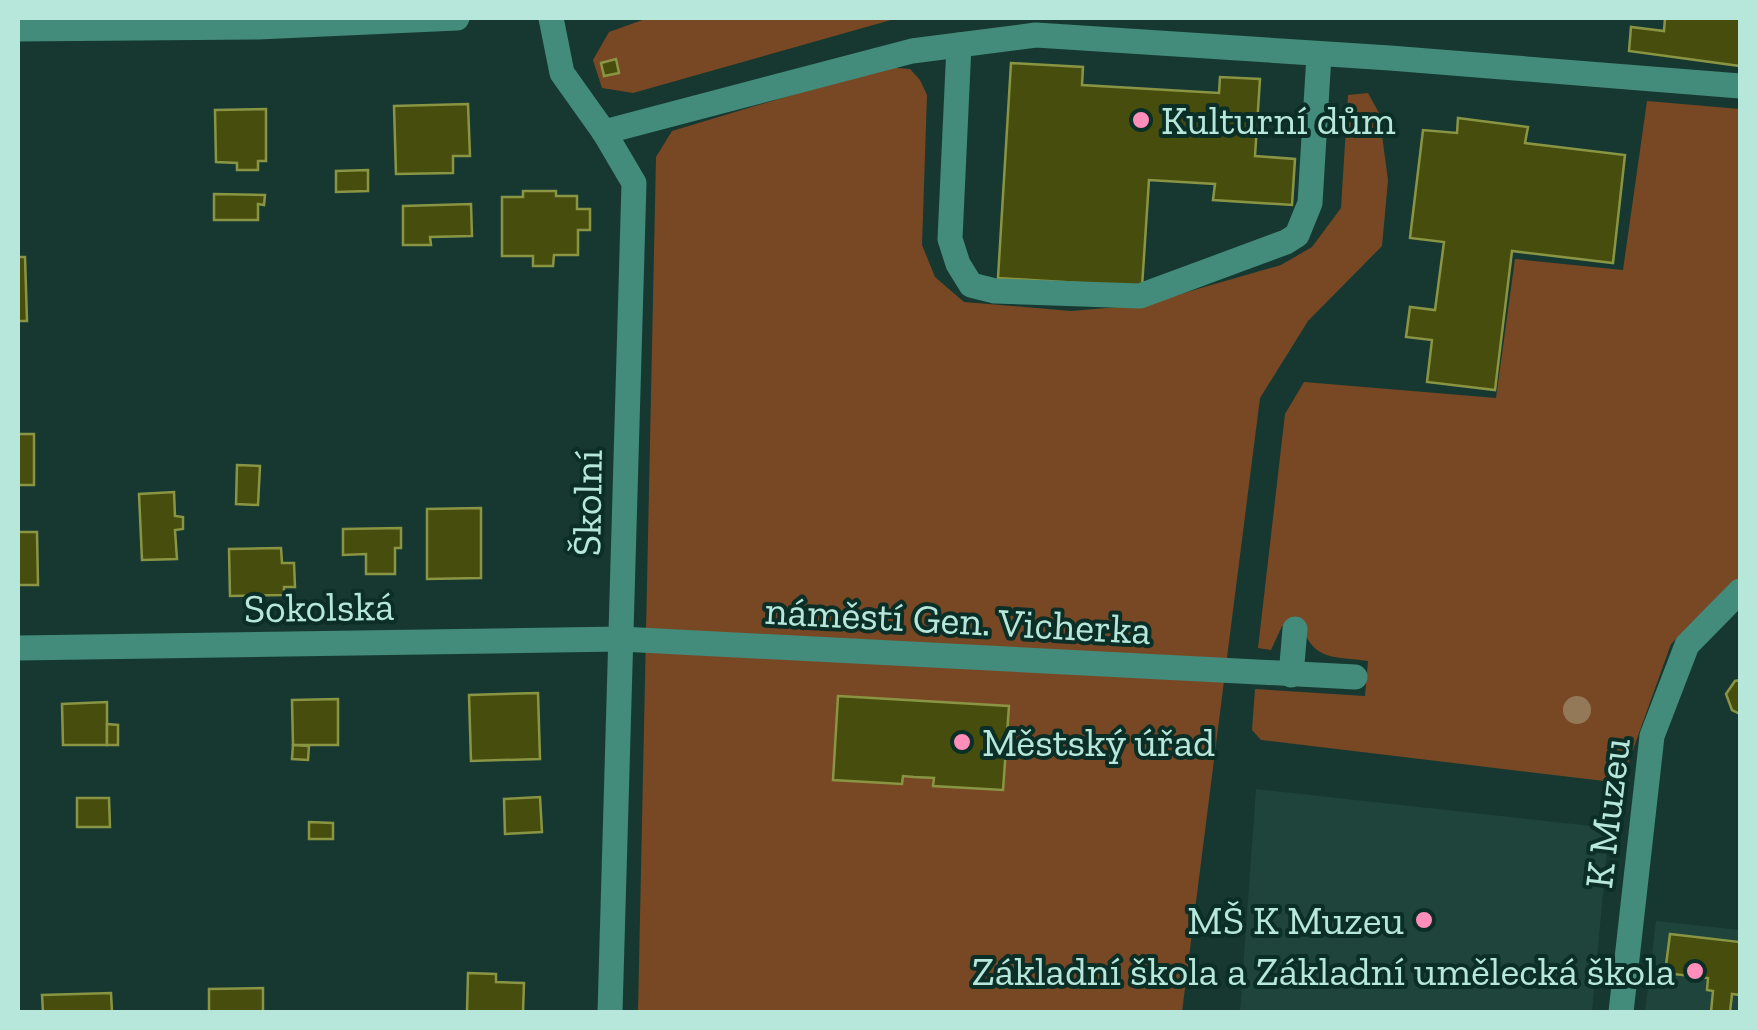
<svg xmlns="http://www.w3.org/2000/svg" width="1758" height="1030" viewBox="0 0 1758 1030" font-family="'Zilla Slab',serif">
<rect width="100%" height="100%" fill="#163830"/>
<!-- built -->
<g fill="#1e443b">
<polygon points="1256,789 1609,828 1592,1012 1240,1012"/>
<polygon points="1656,921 1740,930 1740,1012 1645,1012"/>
</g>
<!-- green -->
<g fill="#784824">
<polygon points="648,18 898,18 633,93 602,88 593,60 609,32"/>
<polygon points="885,67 910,69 920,80 927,95 922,245 935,277 964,302 1071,311 1142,305 1281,265 1312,247 1341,208 1348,95 1368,93 1379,113 1388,180 1382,246 1308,321 1260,398 1182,1012 638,1012 656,157 672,131"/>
<path d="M1647,101L1740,109V579L1730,585L1671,644L1621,783L1261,740L1252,730L1255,689L1365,696L1368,661C1335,656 1315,662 1302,627L1282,626L1271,650L1258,648L1285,414L1304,382L1496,398L1515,259L1623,270Z"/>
</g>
<!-- building -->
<g fill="#474e0d" stroke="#8a9544" stroke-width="2.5">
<polygon points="1665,18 1740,18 1740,66 1629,51 1631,27 1664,31"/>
<polygon points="616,59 619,73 604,76 601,63"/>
<polygon points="1011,63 1083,67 1082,85 1219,93 1220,77 1260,79 1255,156 1295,159 1292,205 1213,200 1215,184 1149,180 1142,287 998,278"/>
<polygon points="468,104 470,156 453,156 453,173 396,174 394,106"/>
<polygon points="266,109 266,161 258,161 258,170 237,170 237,163 216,162 215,110"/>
<polygon points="1458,118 1528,127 1525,143 1625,155 1613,263 1512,251 1495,390 1427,382 1432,340 1406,337 1410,307 1435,310 1444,242 1410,238 1423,130 1457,133"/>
<polygon points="368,170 368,191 336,192 336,171"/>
<polygon points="523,191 556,191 556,196 577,196 577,209 590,209 590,230 578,230 578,255 554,255 553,266 533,266 533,256 502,256 502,197 523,197"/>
<polygon points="214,194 265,195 264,205 258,204 258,220 214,220"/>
<polygon points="471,204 472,236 430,237 431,245 403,245 403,206"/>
<polygon points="18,257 25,257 27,321 18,321"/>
<rect x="18" y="434" width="16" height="51"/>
<polygon points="237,465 260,466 258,505 236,504"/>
<polygon points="174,492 175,516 183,517 183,529 175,530 177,559 142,560 139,494"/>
<polygon points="481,508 481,578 427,579 427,509"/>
<polygon points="401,528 401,548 395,548 395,574 366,574 366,554 343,555 343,529"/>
<polygon points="18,532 37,532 38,585 18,585"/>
<polygon points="281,548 282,563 294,563 295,587 284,587 284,595 230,596 229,549"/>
<polygon points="1740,680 1740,714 1732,710 1726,694 1735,681"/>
<polygon points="538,693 540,759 471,761 469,695"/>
<polygon points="838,696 1009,706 1003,790 933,786 934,778 914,777 903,776 902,784 833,780"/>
<polygon points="338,699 338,745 293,745 292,700"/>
<polygon points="107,702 107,745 63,745 62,704"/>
<polygon points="107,724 118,725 118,745 107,745"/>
<polygon points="293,745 309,746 308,760 292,759"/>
<polygon points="540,797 542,832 505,834 504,799"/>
<polygon points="77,798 109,798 110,827 77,827"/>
<polygon points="309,822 333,823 333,839 309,839"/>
<polygon points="1670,934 1740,942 1740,995 1732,994 1730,1012 1711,1012 1713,991 1707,990 1708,978 1665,973"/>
<polygon points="468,973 496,974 496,982 524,983 523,1012 467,1012"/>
<polygon points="263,988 263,1012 209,1012 209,989"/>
<polygon points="111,993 112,1012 43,1012 42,995"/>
</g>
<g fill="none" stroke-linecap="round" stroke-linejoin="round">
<!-- minor -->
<g stroke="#438b7a" stroke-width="25">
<polyline points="551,18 562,73 604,132 634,183 610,1012"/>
<polyline points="18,29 258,27 457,18"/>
<polyline points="959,45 950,239 958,264 971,285 995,291 1140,296 1286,242 1297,235 1310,203 1319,55"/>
<polyline points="604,132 912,51 1036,35 1390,58 1740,86"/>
<polyline points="18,648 621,639 1355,677"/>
<polyline points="1291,675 1295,629"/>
<polyline points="1621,1012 1652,736 1687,645 1740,591"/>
</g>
</g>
<!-- trees -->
<circle fill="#937958" cx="1577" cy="710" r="14"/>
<!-- markers -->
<g fill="#ff8eba" stroke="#0b2e27" stroke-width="4">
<circle cx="1141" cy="120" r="10"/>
<circle cx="962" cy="742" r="10"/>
<circle cx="1424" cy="920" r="10"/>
<circle cx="1695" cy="971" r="10"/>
</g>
<g text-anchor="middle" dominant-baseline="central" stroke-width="8" stroke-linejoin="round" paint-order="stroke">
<!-- poi labels -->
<g font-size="40" fill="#b7e7da" stroke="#0b2e27" text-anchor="start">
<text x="1161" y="120">Kulturní dům</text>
<text x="982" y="742">Městský úřad</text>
<text x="1404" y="920" text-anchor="end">MŠ K Muzeu</text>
<text x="1675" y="971" text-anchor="end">Základní škola a Základní umělecká škola</text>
</g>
<!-- street labels -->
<g font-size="40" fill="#b7e7da" stroke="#0b2e27">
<text transform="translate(587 503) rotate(-89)">Školní</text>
<text transform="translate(319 607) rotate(-1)">Sokolská</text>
<text transform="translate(958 620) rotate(3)">náměstí Gen. Vicherka</text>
<text transform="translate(1607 813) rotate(-83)">K Muzeu</text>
</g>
</g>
<!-- border -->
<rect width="1758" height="1030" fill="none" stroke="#b7e7da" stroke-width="40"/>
</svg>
